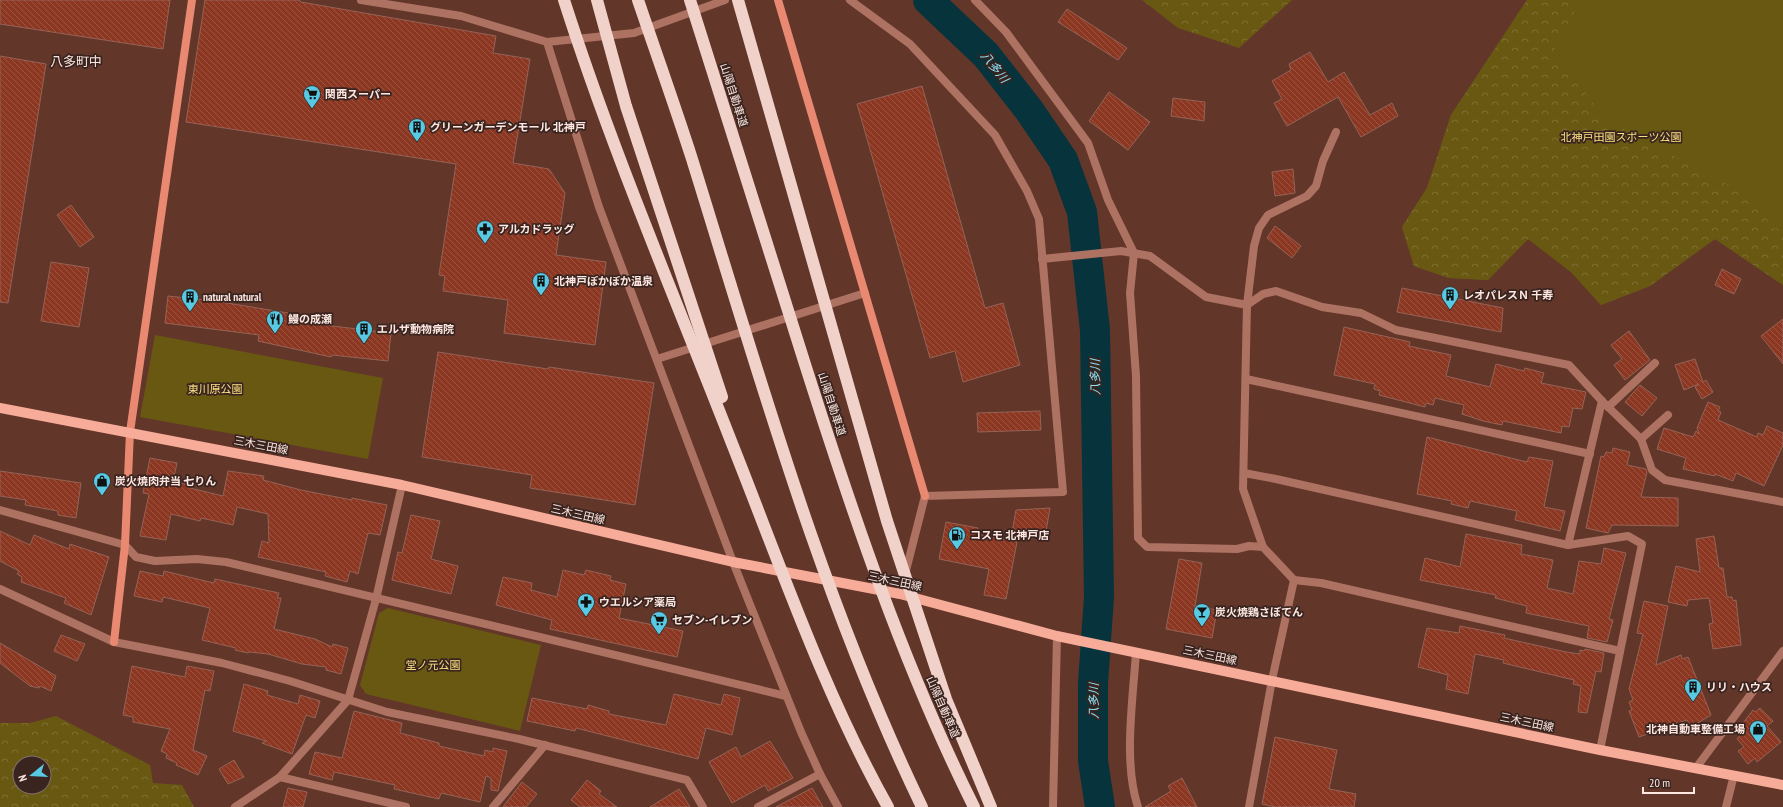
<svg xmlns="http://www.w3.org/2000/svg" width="1783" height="807" viewBox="0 0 1783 807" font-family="'PT Sans Narrow','Noto Sans JP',sans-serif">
<defs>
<pattern id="forest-crowns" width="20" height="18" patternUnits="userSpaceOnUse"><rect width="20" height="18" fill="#685812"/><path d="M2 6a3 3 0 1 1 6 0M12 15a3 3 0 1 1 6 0" fill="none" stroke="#7f7034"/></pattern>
<pattern id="building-back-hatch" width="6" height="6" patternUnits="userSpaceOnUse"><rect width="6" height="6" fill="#8b3722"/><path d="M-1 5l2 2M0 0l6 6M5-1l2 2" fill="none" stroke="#9c5442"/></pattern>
</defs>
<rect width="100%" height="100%" fill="#63362a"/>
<!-- green -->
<g fill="#685812">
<polygon points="1527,0 1783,0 1783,285 1715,239 1650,286 1601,305 1571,272 1528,239 1488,280 1449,278 1414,266 1402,227 1427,188 1451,115"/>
<polygon points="155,335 383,378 368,459 140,417"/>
<polygon points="388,608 541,645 520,731 366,694 360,685 379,613"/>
</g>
<!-- forest -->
<g fill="url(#forest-crowns)" fill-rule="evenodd">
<polygon points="1142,0 1292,0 1239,48 1178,28"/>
<polygon points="1527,0 1581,0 1554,50 1605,119 1758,201 1771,228 1783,229 1783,285 1715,239 1650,286 1601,305 1571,272 1528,239 1488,280 1449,278 1414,266 1402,227 1427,188 1451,115"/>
<path d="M56,716L150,765L153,783L182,785L194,807H0V723H30ZM20,763H44V787H20Z"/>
</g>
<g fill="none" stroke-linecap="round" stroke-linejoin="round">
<!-- river -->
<polyline stroke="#07333c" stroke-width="30" points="928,0 986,55 1029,110 1063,160 1082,212 1095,330 1099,597 1093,683 1093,761 1100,807"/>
</g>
<!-- building -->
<g fill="url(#building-back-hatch)" stroke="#956356">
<polygon points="0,0 170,0 163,49 0,24"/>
<polygon points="205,0 299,0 301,2 496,36 493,53 530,59 513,163 549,169 565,193 556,255 606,262 595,345 504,333 508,300 443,291 445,276 439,275 456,164 186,122"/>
<polygon points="1067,9 1127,48 1118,60 1058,22"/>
<polygon points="1310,52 1328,82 1344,72 1370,115 1392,103 1398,116 1361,137 1338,97 1287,126 1274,103 1282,99 1272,81 1291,70 1289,64"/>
<polygon points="0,56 46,64 8,303 0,302"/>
<polygon points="922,86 985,308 1003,303 1020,365 963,382 955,351 930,358 857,104"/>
<polygon points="1109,92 1150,122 1128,150 1089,121"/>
<polygon points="1173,98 1205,102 1204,121 1171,116"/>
<polygon points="1293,169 1295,193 1275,196 1272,172"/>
<polygon points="71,205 94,237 80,247 57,215"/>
<polygon points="1275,226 1301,246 1292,258 1267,238"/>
<polygon points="51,262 89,268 79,327 41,321"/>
<polygon points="1722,269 1741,279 1734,294 1715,285"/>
<polygon points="1402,288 1503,308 1501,332 1397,312"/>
<polygon points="168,296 215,301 294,314 294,317 320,321 324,325 391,333 388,361 332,355 331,357 258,341 259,335 165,323"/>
<polygon points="1783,319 1783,364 1761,336"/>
<polygon points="1344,327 1410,342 1409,346 1451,355 1446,376 1490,387 1496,364 1524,371 1525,368 1544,373 1541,383 1586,392 1582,409 1573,408 1569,427 1562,426 1561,433 1503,421 1502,425 1483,421 1462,414 1464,405 1435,398 1433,405 1426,403 1425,407 1379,395 1380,391 1374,389 1375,384 1334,375"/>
<polygon points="1629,331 1650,360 1625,380 1614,365 1622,359 1611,345"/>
<polygon points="438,352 548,369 549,367 654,383 635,505 530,488 532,475 422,457"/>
<polygon points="1695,359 1703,382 1706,380 1713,392 1702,399 1695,387 1699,384 1684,390 1675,365"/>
<polygon points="1640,385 1657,398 1642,416 1625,402"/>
<polygon points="1708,402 1720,407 1718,411 1721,412 1718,420 1757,437 1758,433 1763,435 1767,426 1783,433 1783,445 1764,486 1736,473 1733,481 1715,474 1715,476 1683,469 1686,458 1657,449 1664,428 1693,437 1696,431 1699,434 1697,428"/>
<polygon points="1040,411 1041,430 978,432 977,413"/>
<polygon points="1427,437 1527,462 1529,457 1553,461 1544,507 1565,511 1560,531 1515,520 1517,511 1470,501 1468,508 1451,504 1452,501 1417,494"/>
<polygon points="1613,448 1630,452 1627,465 1646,469 1647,472 1641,497 1678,498 1678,526 1612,525 1608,533 1586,528 1601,456 1604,457 1606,452 1612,453"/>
<polygon points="150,458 177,463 173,481 190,485 190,488 223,496 228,471 264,476 263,480 301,490 352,500 352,498 387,505 380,535 368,533 358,574 350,571 347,582 325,576 326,572 258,557 262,541 269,543 268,514 237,507 233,525 201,518 200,521 171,514 166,540 140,536 149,494 143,493"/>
<polygon points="0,471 81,483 76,518 58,515 58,511 25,505 26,500 0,496"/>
<polygon points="1050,508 1045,537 1012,532 1016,510"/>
<polygon points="411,515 440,521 431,559 458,566 451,594 392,580 398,552 402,553"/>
<polygon points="946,522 978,528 977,534 1017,542 1006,599 984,595 989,569 939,559"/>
<polygon points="0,531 30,545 34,535 69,549 70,544 109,557 91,615 64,603 66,598 21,582 22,577 17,574 19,571 0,561"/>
<polygon points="1466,534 1522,545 1521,554 1553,560 1547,588 1573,594 1579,561 1601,564 1604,548 1626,553 1609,619 1613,620 1607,642 1587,638 1589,626 1526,613 1527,606 1495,598 1496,595 1420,580 1425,558 1460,567"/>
<polygon points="1714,536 1719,568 1723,568 1727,597 1732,597 1733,601 1736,600 1741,645 1713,649 1709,624 1713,623 1709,598 1688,600 1687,606 1668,602 1676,566 1700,572 1696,539"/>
<polygon points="1179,559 1202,563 1195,606 1217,610 1212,638 1166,629"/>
<polygon points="563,570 584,575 586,570 611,576 610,580 626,584 619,618 683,631 677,657 550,629 552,620 496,605 503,577 532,583 531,590 557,597"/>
<polygon points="140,571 163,576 164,571 214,583 215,579 279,593 277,598 281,598 274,629 315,639 332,647 333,644 348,648 341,674 326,670 326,667 302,664 268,654 249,652 248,653 235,650 236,648 202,640 210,608 163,597 162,602 134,596"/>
<polygon points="1644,601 1668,606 1656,665 1681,655 1682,659 1688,657 1711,715 1691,727 1687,720 1639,737 1629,711 1632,710 1629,702 1633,700 1629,689 1643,634 1637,633"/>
<polygon points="1460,626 1505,635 1504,638 1566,652 1580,654 1580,650 1584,651 1585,649 1604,653 1601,672 1596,671 1587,713 1578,712 1581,686 1573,684 1574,680 1503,663 1504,660 1475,654 1468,694 1446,689 1448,675 1418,667 1427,628 1459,633"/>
<polygon points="61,635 85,644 77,661 54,651"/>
<polygon points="0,643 56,676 51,691 40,686 39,688 30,686 0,663"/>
<polygon points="132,666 185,677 187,666 214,671 210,691 205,690 193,750 207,756 198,775 176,765 177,763 166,758 167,754 161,751 170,729 133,722 133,717 123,715"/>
<polygon points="244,684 268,691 267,695 298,704 300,695 320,701 315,718 306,715 292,754 262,743 266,741 233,731"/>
<polygon points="674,694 721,705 724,694 740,698 732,735 706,728 698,759 576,728 575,731 527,721 532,698 587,709 588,705 609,711 609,714 666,725"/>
<polygon points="1760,708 1773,721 1767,726 1781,742 1757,762 1755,758 1748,764 1738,751 1744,747 1737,739 1743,732 1740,727 1753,710 1755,712"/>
<polygon points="354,711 402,723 400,733 439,743 439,746 484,756 485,750 493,752 493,748 507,751 498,791 491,790 491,778 486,776 480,802 441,793 439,799 394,789 395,785 334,772 332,780 309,774 315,752 342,758"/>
<polygon points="1275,737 1337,750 1329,789 1356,794 1354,807 1275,807 1262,804"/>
<polygon points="770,741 793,778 768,791 765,785 732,803 709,762 736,747 741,757"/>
<polygon points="234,760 244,777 228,784 219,769"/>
<polygon points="1182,778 1197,807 1145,807 1171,791 1168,786"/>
<polygon points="587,780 601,791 599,794 617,807 580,807 571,800"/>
<polygon points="522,782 537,794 526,807 503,807"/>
<polygon points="288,788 307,792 303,807 283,807"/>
<polygon points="812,788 823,807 776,807"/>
<polygon points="679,789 690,807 650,807"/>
</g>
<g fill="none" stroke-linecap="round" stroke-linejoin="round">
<!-- street -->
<g stroke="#ae7262" stroke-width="8">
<polyline points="361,0 461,16 547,42 634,33 725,0"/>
<polyline points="850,0 910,44 995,135 1027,191 1039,219 1063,492 925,496 900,594"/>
<polyline points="975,0 1006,32 1088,143 1108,200 1134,253 1130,293 1136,376 1138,538 1147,547 1237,549 1249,546 1263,547 1294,580 1272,680 1249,807"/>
<polyline points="547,42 599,207 733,562 801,732 820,774 838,807"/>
<polyline points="1042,259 1121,251 1150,256 1206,297 1247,305 1263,294 1276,291 1322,307 1361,313 1396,330 1569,365 1602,401 1641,439 1652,470 1665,480 1783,502"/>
<polyline points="657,359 865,293"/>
<polyline points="1246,379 1590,454"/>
<polyline points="1608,407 1655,363"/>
<polyline points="1641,439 1668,415"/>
<polyline points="1244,473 1276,479 1568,545"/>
<polyline points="0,510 125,545 136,557 155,561 197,559 226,562 786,696"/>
<polyline points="1263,547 1243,489 1247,305 1254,246 1259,228 1268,215 1307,196 1316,186 1323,161 1336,132"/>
<polyline points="1294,580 1321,583 1620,651"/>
<polyline points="0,589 114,642 222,663 290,681 387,712 519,739 687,780 703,807"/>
<path d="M1136,652C1133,699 1123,763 1138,807"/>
<polyline points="1600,750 1642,544 1628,536 1568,545 1602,401"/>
<polyline points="1696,768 1783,651"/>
<polyline points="280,777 406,807"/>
<polyline points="235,807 280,777 348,700 376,599 402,485"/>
<polyline points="493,807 545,745"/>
<polyline points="758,807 820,774"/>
<polyline points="1053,807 1057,636"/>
<polyline points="1726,807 1734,775"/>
</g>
<!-- secondary -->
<g stroke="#e98971" stroke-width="8">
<polyline points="778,0 925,496"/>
<polyline points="114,642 125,545 130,432 192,0"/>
</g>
<!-- primary -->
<polyline stroke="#f7ac99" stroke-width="10" points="0,408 402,485 733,562 900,594 1057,636 1600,750 1783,785"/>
<!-- highway-bridge -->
<g stroke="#f0d2ca" stroke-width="12">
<path d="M564,0C612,150 674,295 731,441C780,564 823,691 888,807"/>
<polyline points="597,0 626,106 722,397"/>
<path d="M638,0C656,53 675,106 692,159C760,378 822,600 922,807"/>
<path d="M690,0C728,120 766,241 804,361C852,512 903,665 974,807"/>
<polyline points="738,0 887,521 946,699 991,807"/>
</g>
</g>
<!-- icons -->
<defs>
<g id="supermarket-pin" transform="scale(0.9)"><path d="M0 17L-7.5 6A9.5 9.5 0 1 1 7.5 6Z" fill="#57c9e2" stroke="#39241f"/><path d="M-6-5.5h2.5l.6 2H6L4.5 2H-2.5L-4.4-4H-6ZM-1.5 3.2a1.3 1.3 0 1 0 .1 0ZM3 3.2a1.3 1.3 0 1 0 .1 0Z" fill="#111"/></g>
<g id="building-pin" transform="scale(0.9)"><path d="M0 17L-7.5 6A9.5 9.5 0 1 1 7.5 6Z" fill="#57c9e2" stroke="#39241f"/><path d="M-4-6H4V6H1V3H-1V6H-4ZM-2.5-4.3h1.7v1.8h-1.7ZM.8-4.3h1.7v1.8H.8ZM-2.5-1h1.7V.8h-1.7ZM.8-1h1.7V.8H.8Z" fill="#111"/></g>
<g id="pharmacy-pin" transform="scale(0.9)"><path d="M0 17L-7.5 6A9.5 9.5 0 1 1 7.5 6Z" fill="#57c9e2" stroke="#39241f"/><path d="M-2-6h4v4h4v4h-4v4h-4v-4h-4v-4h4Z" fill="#111"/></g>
<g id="restaurant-pin" transform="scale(0.9)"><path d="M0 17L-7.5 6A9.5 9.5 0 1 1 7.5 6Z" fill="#57c9e2" stroke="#39241f"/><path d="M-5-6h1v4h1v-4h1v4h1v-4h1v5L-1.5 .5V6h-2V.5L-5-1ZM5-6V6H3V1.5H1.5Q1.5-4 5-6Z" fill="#111"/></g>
<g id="shop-pin" transform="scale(0.9)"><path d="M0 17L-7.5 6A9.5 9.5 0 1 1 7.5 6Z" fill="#57c9e2" stroke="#39241f"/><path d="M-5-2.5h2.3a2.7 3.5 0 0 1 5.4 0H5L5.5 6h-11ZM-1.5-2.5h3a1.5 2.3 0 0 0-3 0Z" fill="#111"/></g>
<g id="fuel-pin" transform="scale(0.9)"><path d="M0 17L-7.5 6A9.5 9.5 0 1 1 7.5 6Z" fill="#57c9e2" stroke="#39241f"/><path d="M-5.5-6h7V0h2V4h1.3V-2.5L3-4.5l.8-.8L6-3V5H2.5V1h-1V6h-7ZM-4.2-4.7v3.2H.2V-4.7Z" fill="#111"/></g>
<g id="bar-pin" transform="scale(0.9)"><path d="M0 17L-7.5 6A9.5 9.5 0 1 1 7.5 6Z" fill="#57c9e2" stroke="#39241f"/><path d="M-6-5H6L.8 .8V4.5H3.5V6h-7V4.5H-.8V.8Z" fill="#111"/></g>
</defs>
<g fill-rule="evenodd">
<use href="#supermarket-pin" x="312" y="94"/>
<use href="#building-pin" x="417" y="127"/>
<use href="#pharmacy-pin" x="485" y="229"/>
<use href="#building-pin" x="541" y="281"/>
<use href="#building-pin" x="1450" y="295"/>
<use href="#building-pin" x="190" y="297"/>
<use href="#restaurant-pin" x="275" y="319"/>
<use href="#building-pin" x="364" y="329"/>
<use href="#shop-pin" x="102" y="481"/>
<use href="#fuel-pin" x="957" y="535"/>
<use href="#pharmacy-pin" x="586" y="602"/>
<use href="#bar-pin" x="1202" y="612"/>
<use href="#supermarket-pin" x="659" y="620"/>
<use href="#building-pin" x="1693" y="687"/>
<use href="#shop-pin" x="1758" y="729"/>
</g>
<g text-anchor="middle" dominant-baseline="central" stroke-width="3.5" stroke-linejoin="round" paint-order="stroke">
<!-- poi labels -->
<g font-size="11" font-weight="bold" fill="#fee7e1" stroke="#39241f" text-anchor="start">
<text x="325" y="94">関西スーパー</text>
<text x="430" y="127">グリーンガーデンモール 北神戸</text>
<text x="498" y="229">アルカドラッグ</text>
<text x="554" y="281">北神戸ぽかぽか温泉</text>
<text x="1463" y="295">レオパレスＮ 千寿</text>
<text x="203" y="297">natural natural</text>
<text x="288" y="319">鰻の成瀬</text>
<text x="377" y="329">エルザ動物病院</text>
<text x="115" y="481">炭火焼肉弁当 七りん</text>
<text x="970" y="535">コスモ 北神戸店</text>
<text x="599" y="602">ウエルシア薬局</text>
<text x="1215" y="612">炭火焼鶏さぼてん</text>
<text x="672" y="620">セブン-イレブン</text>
<text x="1706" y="687">リリ・ハウス</text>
<text x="1745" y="729" text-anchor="end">北神自動車整備工場</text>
</g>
<!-- street labels -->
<g font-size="11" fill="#fee7e1" stroke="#39241f">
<text transform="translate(734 95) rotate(72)">山陽自動車道</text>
<text transform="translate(832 404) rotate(72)">山陽自動車道</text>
<text transform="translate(261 445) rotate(11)">三木三田線</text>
<text transform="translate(578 514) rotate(13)">三木三田線</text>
<text transform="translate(895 581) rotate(12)">三木三田線</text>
<text transform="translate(1210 655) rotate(12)">三木三田線</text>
<text transform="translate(943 707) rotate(66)">山陽自動車道</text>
<text transform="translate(1527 722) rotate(12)">三木三田線</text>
</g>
<!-- park labels -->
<g font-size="11" fill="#fae180" stroke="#39241f">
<text x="1621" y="137">北神戸田園スポーツ公園</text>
<text x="215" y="389">東川原公園</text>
<text x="433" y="665">堂ノ元公園</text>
</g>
<!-- water labels -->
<g font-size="12" font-style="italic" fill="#87e0f5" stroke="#39241f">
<text transform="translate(995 67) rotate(51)">八多川</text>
<text transform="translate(1095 377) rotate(-91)">八多川</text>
<text transform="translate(1093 701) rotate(-90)">八多川</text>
</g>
<!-- quarter labels -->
<g font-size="13" fill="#fee7e1" stroke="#39241f">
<text x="76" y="61">八多町中</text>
</g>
</g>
<!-- north arrow -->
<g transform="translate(32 775) rotate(252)"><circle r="19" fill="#39241f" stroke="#88726d"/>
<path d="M0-3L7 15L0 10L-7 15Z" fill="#57c9e2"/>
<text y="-6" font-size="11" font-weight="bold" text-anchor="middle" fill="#fee7e1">N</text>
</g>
<!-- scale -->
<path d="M1643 787v6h51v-6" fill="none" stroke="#fee7e1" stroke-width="2"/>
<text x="1649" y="787" font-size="12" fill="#fee7e1" stroke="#39241f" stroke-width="3" paint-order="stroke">20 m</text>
</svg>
